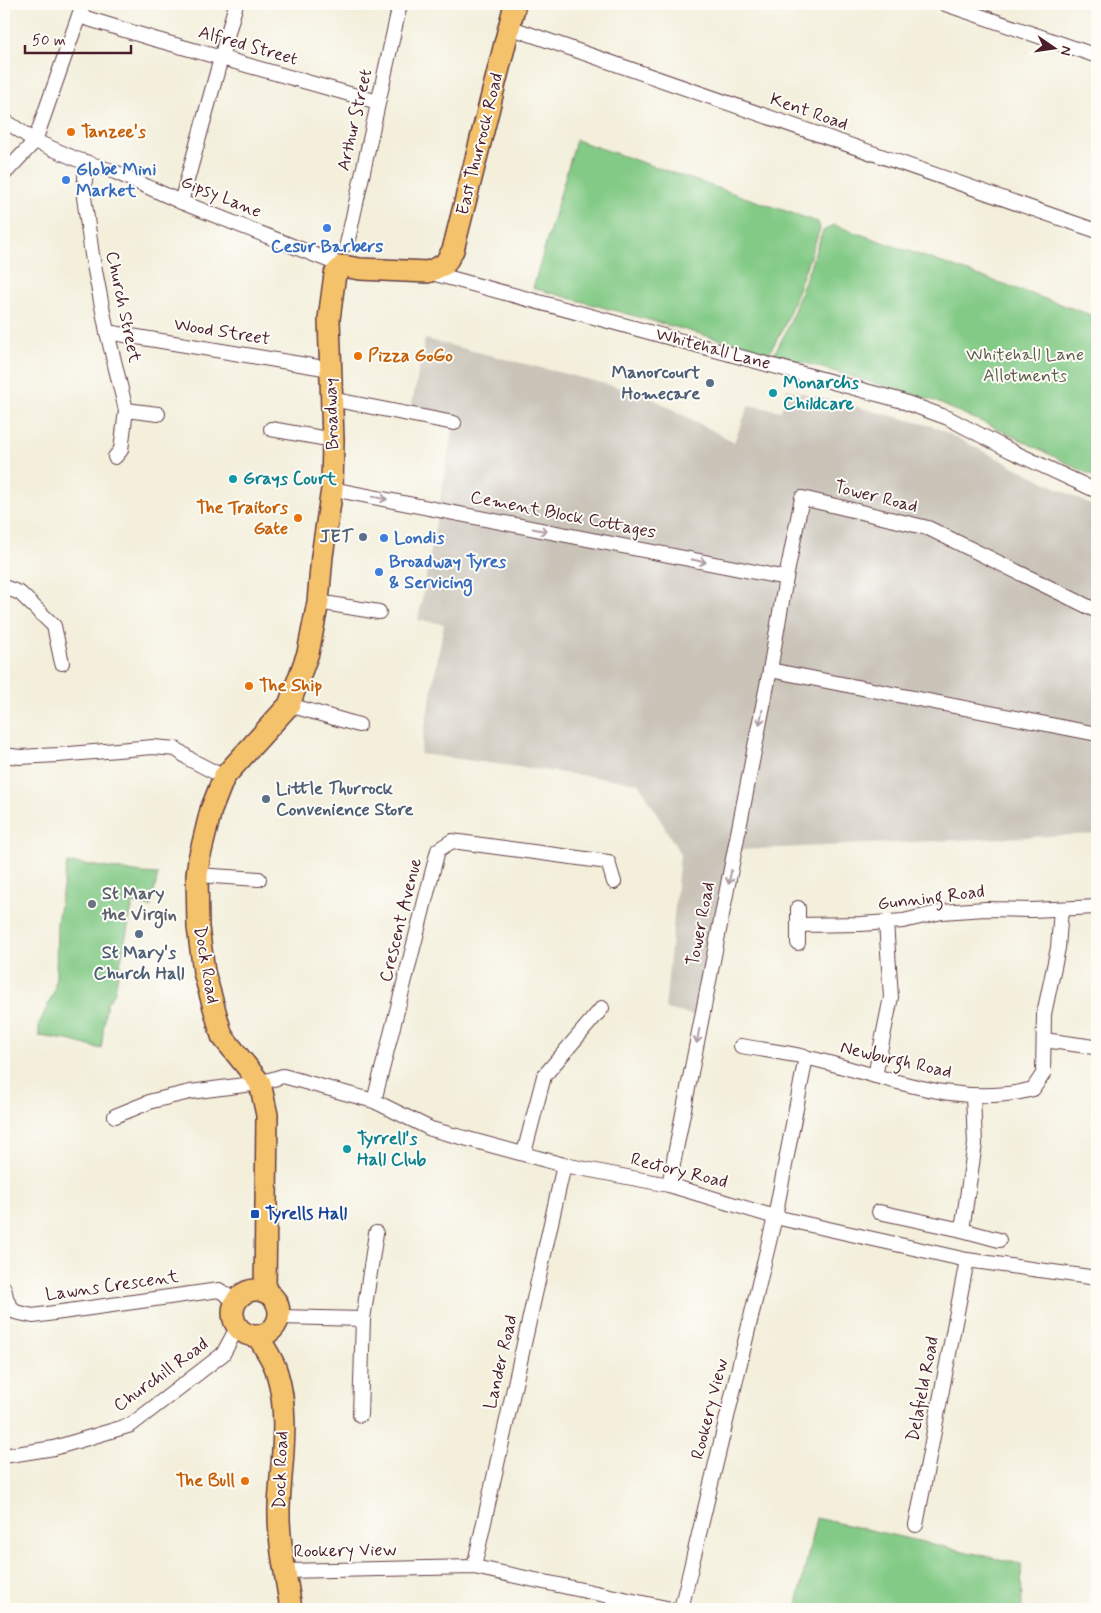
<svg xmlns="http://www.w3.org/2000/svg" width="1101" height="1613" viewBox="0 0 1101 1613" font-family="Mynerve,sans-serif">
<rect width="100%" height="100%" fill="#fdfcf7"/>
<filter id="ink" filterUnits="userSpaceOnUse"><feTurbulence type="fractalNoise" baseFrequency=".02" numOctaves="2"/><feDisplacementMap in="SourceGraphic" scale="10" xChannelSelector="R" yChannelSelector="G"/><feConvolveMatrix kernelMatrix="1 2 1 2 8 2 1 2 1" color-interpolation-filters="sRGB"/></filter>
<filter id="wash" filterUnits="userSpaceOnUse"><feTurbulence type="fractalNoise" baseFrequency=".0096" numOctaves="4" result="noise"/><feDisplacementMap in="SourceGraphic" scale="20" xChannelSelector="R" yChannelSelector="G"/><feGaussianBlur stdDeviation="1.12" result="paint"/><feColorMatrix in="noise" values="0 0 0 0 0 0 0 0 0 0 0 0 0 0 0 0 0 1.4 0 .05"/><feComposite in="paint" operator="in"/></filter>
<g filter="url(#wash)">
<rect width="100%" height="100%" fill="#f3efdb"/>
<!-- industrial -->
<polygon fill="#c9c3b8" points="425,339 642,393 734,442 749,405 781,411 787,389 935,427 1097,508 1097,834 735,850 702,1017 665,1009 680,854 639,783 420,754 444,624 418,620 454,423 410,414"/>
<!-- green -->
<g fill="#83ca86" stroke="#667458">
<polygon points="576,140 818,222 820,229 784,327 769,353 533,288"/>
<polygon points="834,225 1097,317 1097,478 1007,433 932,400 774,354 787,330 823,231"/>
<path d="M67,863C97,864 127,873 158,874L151,907L133,903L114,994L111,996V999L108,1000C103,1017 104,1032 101,1049L68,1040L39,1036V1024L54,992L56,976L57,923Z"/>
<polygon points="816,1518 1021,1564 1022,1609 796,1609"/>
</g>
</g>
<g filter="url(#ink)">
<g fill="none" stroke-linecap="round" stroke-linejoin="round">
<!-- street casing -->
<g stroke="#633e45" stroke-width="16">
<g id="street">
<polyline points="945,4 1097,56"/>
<polyline points="79,16 154,39 378,102"/>
<polyline points="509,27 1097,231"/>
<polyline points="4,120 35,141 76,159 115,172 181,202 343,266"/>
<polyline points="86,162 84,197 92,255 107,332 126,410 121,450 115,457"/>
<polyline points="4,174 35,141 83,4"/>
<polyline points="181,202 236,4"/>
<polyline points="347,244 400,4"/>
<polyline points="428,272 899,400 948,418 1011,451 1097,491"/>
<polyline points="107,332 330,369"/>
<polyline points="331,399 454,423"/>
<polyline points="126,410 158,414"/>
<polyline points="271,429 333,440"/>
<polyline points="332,489 786,578"/>
<polyline points="4,587 20,593 54,626 62,663"/>
<polyline points="318,602 379,612"/>
<polyline points="1097,611 928,528 802,498 786,578 770,670 1097,734"/>
<polyline points="289,705 359,725"/>
<polyline points="4,755 20,757 58,755 153,747 176,749 191,760 224,777"/>
<polyline points="197,875 259,879"/>
<polyline points="798,925 861,924 903,921 942,912 985,909 1032,910 1097,907"/>
<polyline points="798,943 798,908"/>
<polyline points="1044,1040 1094,1047 1097,1049"/>
<path d="M741,1046C763,1050 784,1052 805,1057C880,1074 956,1110 1033,1089L1043,1074L1044,1014L1058,948L1061,909"/>
<polyline points="875,1076 891,997 886,922"/>
<polyline points="374,1101 438,850 452,841 608,862 614,882"/>
<polyline points="115,1116 152,1101 190,1092 260,1083 283,1076 374,1101 431,1129 564,1165 669,1185 775,1217 967,1260 1097,1278"/>
<polyline points="524,1153 544,1076 602,1008"/>
<polyline points="669,1185 770,670"/>
<polyline points="879,1212 962,1230 999,1240"/>
<polyline points="962,1230 975,1144 973,1096"/>
<polyline points="4,1288 7,1301 15,1312 33,1316 219,1290 237,1302"/>
<polyline points="279,1317 363,1319"/>
<polyline points="360,1415 363,1319 376,1233"/>
<polyline points="4,1456 54,1448 131,1425 223,1354 238,1326"/>
<polyline points="916,1525 967,1260"/>
<polyline points="474,1567 564,1165"/>
<polyline points="285,1571 474,1567 671,1609"/>
<polyline points="681,1609 775,1217 806,1057"/>
</g>
</g>
<!-- primary casing -->
<g stroke="#633e45" stroke-width="24">
<g id="primary">
<circle cx="256" cy="1313" r="23"/>
<polyline points="265,1292 267,1115 260,1083 222,1036 204,972 198,927 197,875 199,859 211,810 224,777 289,705 308,653 318,602 322,556 332,489 333,440 329,319 335,274 343,266 360,269 428,272 445,264 453,250 515,4"/>
<path d="M258,1336C264,1348 274,1360 277,1373C290,1416 281,1462 279,1507C278,1541 286,1575 291,1609"/>
</g>
</g>
<!-- street -->
<use href="#street" stroke="#fff" stroke-width="14"/>
<!-- primary -->
<use href="#primary" stroke="#f4c26a" stroke-width="21"/>
</g>
<!-- one-way arrows -->
<defs><path id="oneway-shaft" d="M-6 0H5M1.5-3L5.5 0L1.5 3" fill="none" stroke-width="1.6" stroke-linecap="round" stroke-linejoin="round" transform="scale(1.25)"/></defs>
<g stroke="#ae9aa0">
<use href="#oneway-shaft" transform="translate(380 498) rotate(11)"/>
<use href="#oneway-shaft" transform="translate(540 530) rotate(11)"/>
<use href="#oneway-shaft" transform="translate(699 561) rotate(11)"/>
<use href="#oneway-shaft" transform="translate(761 717) rotate(101)"/>
<use href="#oneway-shaft" transform="translate(730 877) rotate(101)"/>
<use href="#oneway-shaft" transform="translate(698 1036) rotate(101)"/>
</g>
</g>
<!-- markers -->
<g fill="#e8710a" stroke="#fdfcf7" stroke-width="2">
<circle cx="71" cy="132" r="5"/>
<circle cx="358" cy="356" r="5"/>
<circle cx="298" cy="518" r="5"/>
<circle cx="249" cy="686" r="5"/>
<circle cx="245" cy="1481" r="5"/>
</g>
<g fill="#3f7fe0" stroke="#fdfcf7" stroke-width="2">
<circle cx="66" cy="180" r="5"/>
<circle cx="327" cy="228" r="5"/>
<circle cx="384" cy="538" r="5"/>
<circle cx="379" cy="572" r="5"/>
</g>
<g fill="#5c6f8a" stroke="#fdfcf7" stroke-width="2">
<circle cx="710" cy="383" r="5"/>
<circle cx="363" cy="537" r="5"/>
<circle cx="266" cy="799" r="5"/>
<circle cx="139" cy="934" r="5"/>
</g>
<g fill="#0f9aa8" stroke="#fdfcf7" stroke-width="2">
<circle cx="773" cy="393" r="5"/>
<circle cx="233" cy="479" r="5"/>
<circle cx="347" cy="1149" r="5"/>
</g>
<circle fill="#6b7280" stroke="#fdfcf7" stroke-width="2" cx="92" cy="904" r="5"/>
<rect fill="#1a4fb4" stroke="#fdfcf7" stroke-width="2" x="250" y="1209" width="10" height="10" rx="2.5"/>
<g text-anchor="middle" dominant-baseline="central" stroke-width="4" stroke-linejoin="round" paint-order="stroke">
<!-- street labels -->
<g font-size="18" fill="#4a1f2b" stroke="#fdfcf7">
<text transform="translate(248 46) rotate(16)">Alfred Street</text>
<text transform="translate(809 112) rotate(19)">Kent Road</text>
<text transform="translate(355 120) rotate(-77)">Arthur Street</text>
<text transform="translate(480 144) rotate(-76)">East Thurrock Road</text>
<text transform="translate(221 197) rotate(22)">Gipsy Lane</text>
<text transform="translate(123 307) rotate(78)">Church Street</text>
<text transform="translate(222 332) rotate(9)">Wood Street</text>
<text transform="translate(713 349) rotate(15)">Whitehall Lane</text>
<text transform="translate(332 414) rotate(-92)">Broadway</text>
<text transform="translate(876 497) rotate(14)">Tower Road</text>
<text transform="translate(563 515) rotate(11)">Cement Block Cottages</text>
<text transform="translate(931 898) rotate(-7)">Gunning Road</text>
<text transform="translate(401 920) rotate(-76)">Crescent Avenue</text>
<text transform="translate(701 924) rotate(-79)">Tower Road</text>
<text transform="translate(206 965) rotate(80)">Dock Road</text>
<text transform="translate(896 1060) rotate(13)">Newburgh Road</text>
<text transform="translate(679 1171) rotate(14)">Rectory Road</text>
<text transform="translate(112 1286) rotate(-8)">Lawns Crescent</text>
<text transform="translate(501 1362) rotate(-77)">Lander Road</text>
<text transform="translate(161 1375) rotate(-36)">Churchill Road</text>
<text transform="translate(923 1389) rotate(-79)">Delafield Road</text>
<text transform="translate(710 1409) rotate(-76)">Rookery View</text>
<text transform="translate(281 1470) rotate(-88)">Dock Road</text>
<text transform="translate(345 1551) rotate(-1)">Rookery View</text>
</g>
<!-- food labels -->
<g font-size="18" font-weight="bold" fill="#c56008" stroke="#fdfcf7" text-anchor="start">
<text x="81" y="132">Tanzee's</text>
<text x="368" y="356">Pizza GoGo</text>
<text x="288" y="508" text-anchor="end">The Traitors<tspan x="288" dy="21">Gate</tspan></text>
<text x="259" y="686">The Ship</text>
<text x="235" y="1481" text-anchor="end">The Bull</text>
</g>
<!-- shop labels -->
<g font-size="18" font-weight="bold" fill="#366cbe" stroke="#fdfcf7" text-anchor="start">
<text x="76" y="170">Globe Mini<tspan x="76" dy="21">Market</tspan></text>
<text x="327" y="247" text-anchor="middle">Cesur Barbers</text>
<text x="394" y="538">Londis</text>
<text x="389" y="562">Broadway Tyres<tspan x="389" dy="21">&amp; Servicing</tspan></text>
</g>
<!-- park labels -->
<g font-size="18" fill="#5e5b4b" stroke="#fdfcf7">
<text x="1025" y="355">Whitehall Lane<tspan x="1025" dy="21">Allotments</tspan></text>
</g>
<!-- service labels -->
<g font-size="18" font-weight="bold" fill="#4e5e75" stroke="#fdfcf7" text-anchor="end">
<text x="700" y="373">Manorcourt<tspan x="700" dy="21">Homecare</tspan></text>
<text x="353" y="537">JET</text>
<text x="276" y="789" text-anchor="start">Little Thurrock<tspan x="276" dy="21">Convenience Store</tspan></text>
<text x="139" y="953" text-anchor="middle">St Mary's<tspan x="139" dy="21">Church Hall</tspan></text>
</g>
<!-- culture labels -->
<g font-size="18" font-weight="bold" fill="#0d838f" stroke="#fdfcf7" text-anchor="start">
<text x="783" y="383">Monarchs<tspan x="783" dy="21">Childcare</tspan></text>
<text x="243" y="479">Grays Court</text>
<text x="357" y="1139">Tyrrell's<tspan x="357" dy="21">Hall Club</tspan></text>
</g>
<!-- worship labels -->
<g font-size="18" font-weight="bold" fill="#5b616d" stroke="#fdfcf7" text-anchor="start">
<text x="102" y="894">St Mary<tspan x="102" dy="21">the Virgin</tspan></text>
</g>
<!-- transit labels -->
<g font-size="18" font-weight="bold" fill="#164399" stroke="#fdfcf7" text-anchor="start">
<text x="265" y="1214">Tyrells Hall</text>
</g>
</g>
<!-- margin -->
<rect width="1101" height="1613" fill="none" stroke="#fdfcf7" stroke-width="20"/>
<!-- north arrow -->
<g transform="translate(1054 48) rotate(103)" stroke="#fdfcf7" stroke-width="4" paint-order="stroke">
<path d="M0-4L9 19L0 12L-9 19Z" fill="#4a1f2b"/>
<text y="-8" font-size="14" font-weight="bold" text-anchor="middle" fill="#4a1f2b">N</text>
</g>
<!-- scale -->
<path d="M25 45v8h106v-8" fill="none" stroke="#4a1f2b" stroke-width="2.5"/>
<text x="32" y="45" font-size="15" fill="#4a1f2b" stroke="#fdfcf7" stroke-width="4" paint-order="stroke">50 m</text>
</svg>
